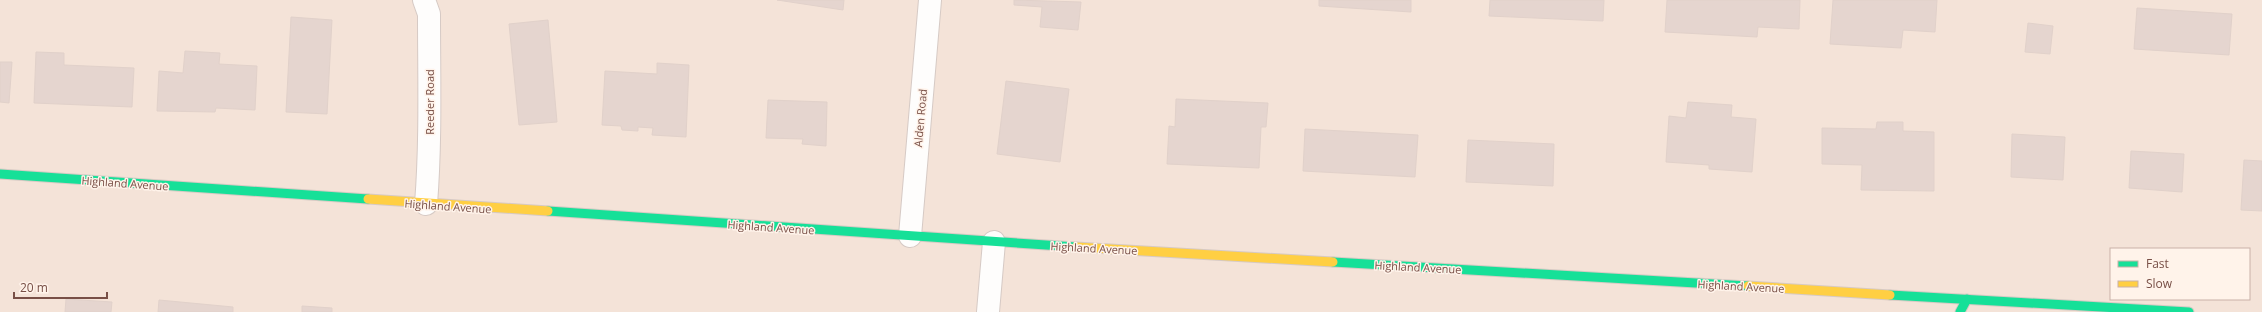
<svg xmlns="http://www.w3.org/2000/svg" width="2262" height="312" viewBox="0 0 2262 312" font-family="'Open Sans',sans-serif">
<rect width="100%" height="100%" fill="#f8efe8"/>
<!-- residential -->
<path fill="#f4e3d8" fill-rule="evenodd" d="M0,0H2262V312H0ZM2111,249H2249V299H2111Z"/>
<!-- building -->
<g fill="#e5d5cf" stroke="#e1d1ca">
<polygon points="777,0 844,0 843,10"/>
<polygon points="1014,0 1081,2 1078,30 1040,27 1042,7 1014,5"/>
<polygon points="1319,0 1411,0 1411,12 1319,6"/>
<polygon points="1490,0 1604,0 1603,21 1489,16"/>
<polygon points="1667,0 1800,0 1799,29 1758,27 1757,37 1665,32"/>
<polygon points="1833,0 1937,0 1935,32 1903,30 1901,48 1830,44"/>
<polygon points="2137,8 2232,14 2229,55 2134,49"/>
<polygon points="291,17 332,20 327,114 286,112"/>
<polygon points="548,20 557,122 519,125 509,24"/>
<polygon points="2028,23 2053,26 2050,54 2025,52"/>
<polygon points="185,51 220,53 219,64 257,66 255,110 216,108 215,112 157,111 159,71 183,73"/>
<polygon points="36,52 64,53 64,65 134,68 132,107 34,103"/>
<polygon points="0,62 12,62 9,103 0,102"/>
<polygon points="657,63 689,65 686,137 652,135 653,128 638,127 638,131 622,130 621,126 602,125 605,71 657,74"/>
<polygon points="1006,81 1069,89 1060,162 997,154"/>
<polygon points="1176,99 1268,103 1266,127 1261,127 1259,168 1167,164 1169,126 1175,127"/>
<polygon points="768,100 827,102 826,146 802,144 803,139 766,138"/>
<polygon points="1688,102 1732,105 1731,117 1756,119 1752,172 1709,169 1709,165 1666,162 1669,116 1686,118"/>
<polygon points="1877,122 1903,122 1903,131 1934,132 1934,191 1861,190 1862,165 1822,164 1822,128 1876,129"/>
<polygon points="1305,129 1418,135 1415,177 1303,171"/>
<polygon points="2012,134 2065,137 2063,180 2011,177"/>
<polygon points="1468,140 1554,144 1553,186 1466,182"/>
<polygon points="2131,151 2184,154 2182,192 2129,188"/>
<polygon points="2244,160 2262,161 2262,211 2241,210"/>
<polygon points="66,299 112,302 111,312 65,312"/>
<polygon points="159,300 233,307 233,312 158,312"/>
<polygon points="302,306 332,308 332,312 302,312"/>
</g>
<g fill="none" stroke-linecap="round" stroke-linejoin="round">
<!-- street casing -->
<g stroke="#d6cac5" stroke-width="24">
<g id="street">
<path d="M424,0L429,14C429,77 431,141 426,204"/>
<polyline points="910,236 930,0"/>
<polyline points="988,312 994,242"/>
</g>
</g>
<!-- fast casing -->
<g stroke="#d7cac4" stroke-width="11">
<g id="fast">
<polyline points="0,174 368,199"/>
<polyline points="548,211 1076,247"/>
<polyline points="1333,262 1748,286"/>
<polyline points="1890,295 2189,312"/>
<polyline points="1960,312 1967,299"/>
</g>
</g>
<!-- slow casing -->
<g stroke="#d7cac4" stroke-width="11">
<g id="slow">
<polyline points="368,199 548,211"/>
<polyline points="1076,247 1333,262"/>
<polyline points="1748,286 1890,295"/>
</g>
</g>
<!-- street -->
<use href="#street" stroke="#fefdfc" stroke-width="22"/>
<!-- fast -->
<use href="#fast" stroke="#16e098" stroke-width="9"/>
<!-- slow -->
<use href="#slow" stroke="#ffcf43" stroke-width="9"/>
</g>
<g text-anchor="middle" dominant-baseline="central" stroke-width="3" stroke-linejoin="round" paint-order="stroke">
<!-- street labels -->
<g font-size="11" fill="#784f46" stroke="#fff3ea">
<text transform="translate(429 102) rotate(-90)">Reeder Road</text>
<text transform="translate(920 118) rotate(-85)">Alden Road</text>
<text transform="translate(125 183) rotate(4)">Highland Avenue</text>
<text transform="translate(448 206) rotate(4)">Highland Avenue</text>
<text transform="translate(771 227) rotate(4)">Highland Avenue</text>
<text transform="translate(1094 248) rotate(3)">Highland Avenue</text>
<text transform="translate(1418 267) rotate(3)">Highland Avenue</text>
<text transform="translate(1741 286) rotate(3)">Highland Avenue</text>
</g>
</g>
<!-- legend -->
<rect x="2110" y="248" width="140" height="52" fill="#fff3ea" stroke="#c9b1a8"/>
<rect x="2118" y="261" width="20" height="6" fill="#16e098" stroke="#c9b1a8"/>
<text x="2146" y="268" font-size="12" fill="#784f46">Fast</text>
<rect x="2118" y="281" width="20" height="6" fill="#ffcf43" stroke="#c9b1a8"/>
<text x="2146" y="288" font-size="12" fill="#784f46">Slow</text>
<!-- scale -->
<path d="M14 292v6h93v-6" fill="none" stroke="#784f46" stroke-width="2"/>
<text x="20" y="292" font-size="12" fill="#784f46" stroke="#fff3ea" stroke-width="3" paint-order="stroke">20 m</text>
</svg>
